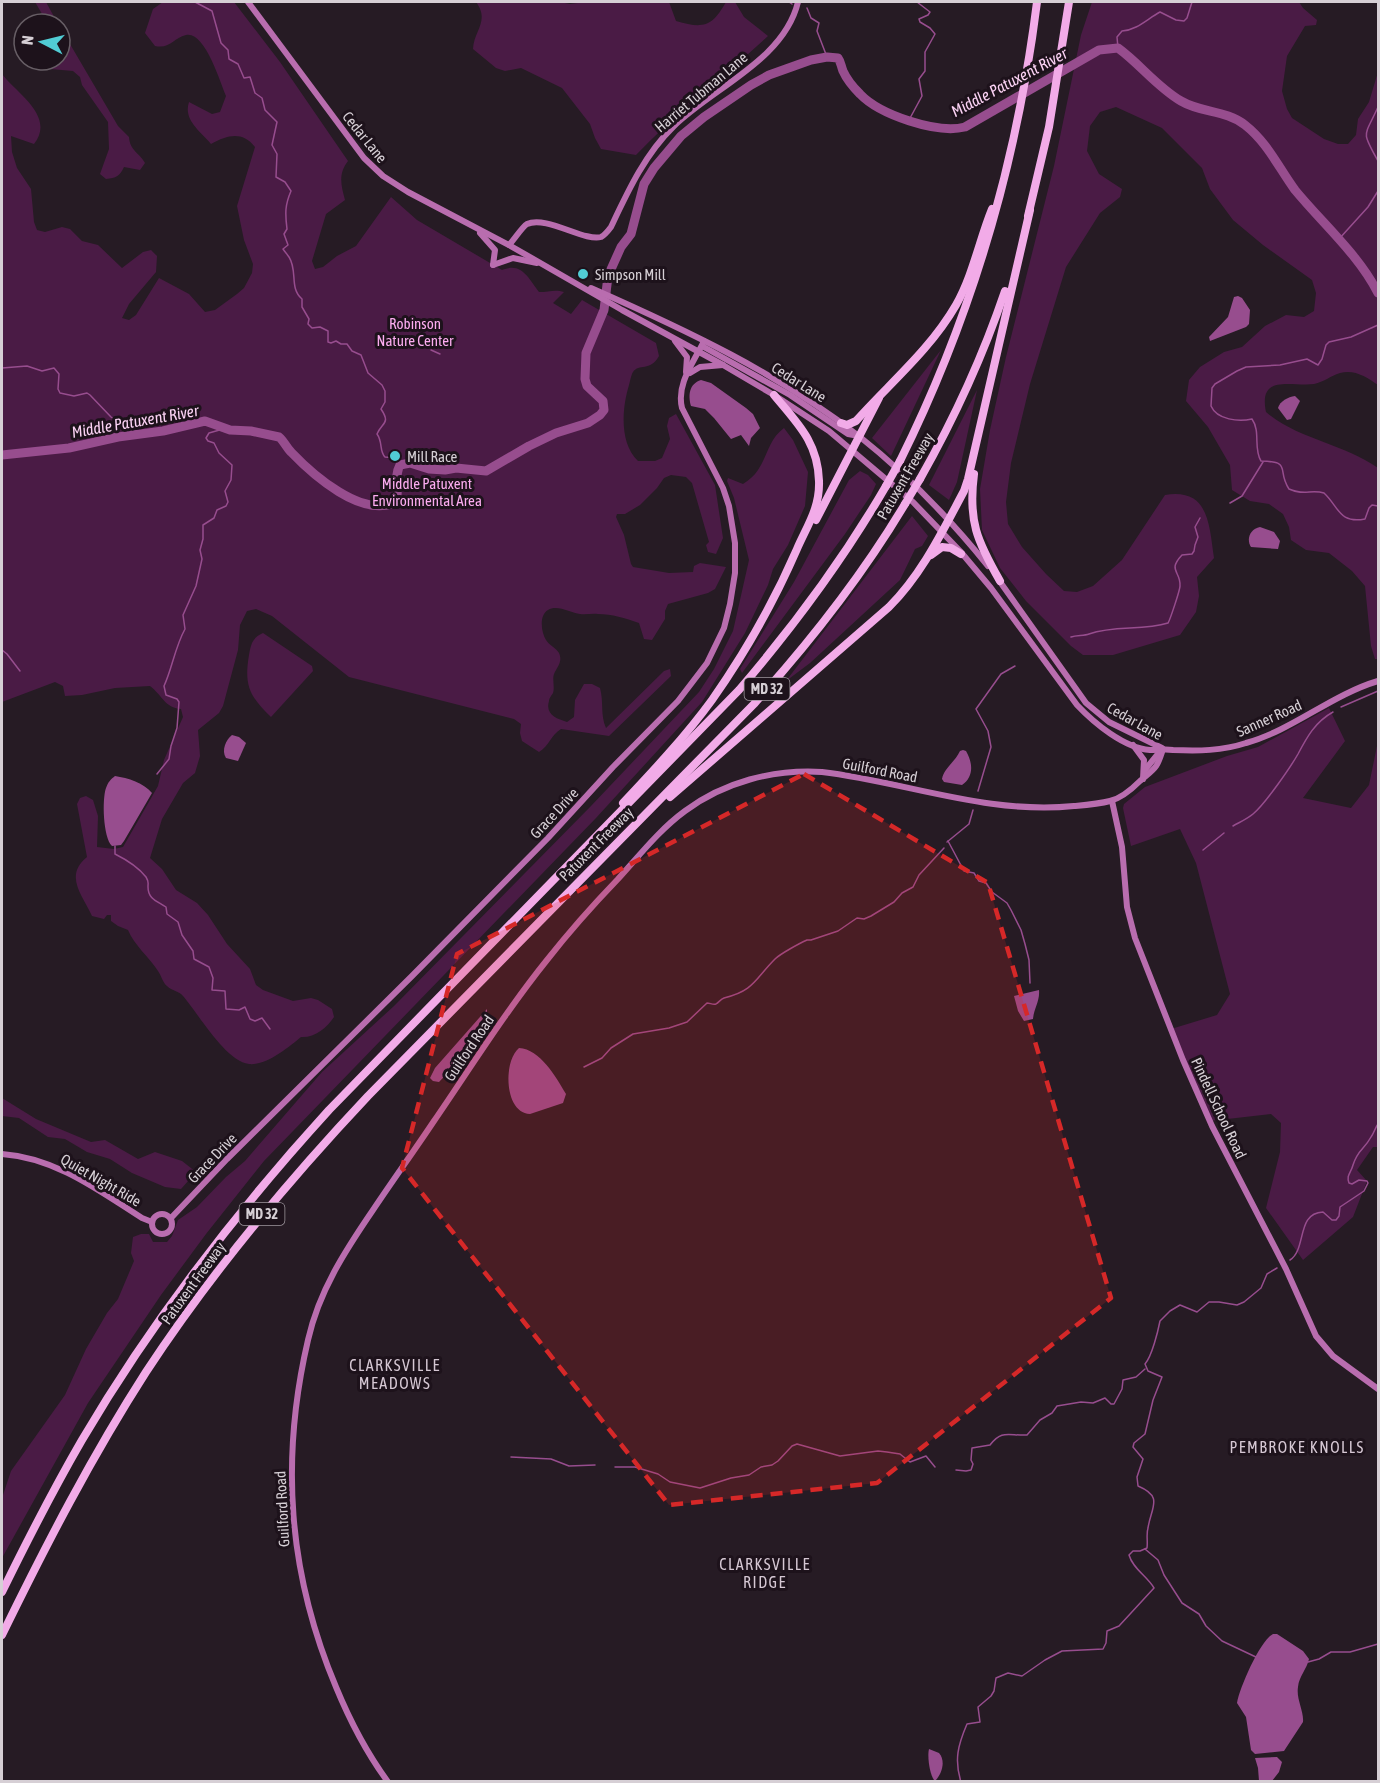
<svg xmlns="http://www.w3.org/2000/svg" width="1380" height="1783" viewBox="0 0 1380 1783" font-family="'Asap Condensed',sans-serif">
<rect width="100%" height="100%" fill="#261b24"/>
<!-- green -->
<g fill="#4a1b45">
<polygon points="35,2 46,2 58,24 48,24"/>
<path d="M163,2H234L280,62L348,161C338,174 341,185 345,200L326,214L312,261L315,269L323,267L337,256L356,246L391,197L417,220L502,270C522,262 528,278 539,292C549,292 555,289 564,292L553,303L571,314L582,300L656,343L659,356C650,372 639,363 633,372C631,375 630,382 629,385C622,408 619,443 638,461H655L662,458L670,439L667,426L669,418L676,414L715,485L723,538L716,554L708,552L706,545L709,542L692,483L686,477L671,475L664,478L657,488L640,505L625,514H617L616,517L624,535L631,564L633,567L669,573L693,572L694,566L700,563L726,567L715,589L708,593L668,604L665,611V619L652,640L644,639L639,623C625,618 612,614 598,614C592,613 586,615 580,614C571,613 557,604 548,610C539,615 541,632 546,640C549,645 556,648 559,653C563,662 557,667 554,674C552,679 555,687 553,693C552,695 549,698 549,701C545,714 556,719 567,722L574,717L575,700L584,684H592L600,688C604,703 600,714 606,728L664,671L670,669L671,676L609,736L561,729C551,735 549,746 539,752L522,741L520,733L521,724L514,719L349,677L272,616L256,609L247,611L240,625L238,650L223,706L219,713L198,730L200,756L195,773L183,783L162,819L150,858L162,869L176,890L197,903L208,915L227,944L250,969L256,985L263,990L293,1001L311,998L318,1000L332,1009L334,1017C327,1028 314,1038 301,1037C289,1047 266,1066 249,1064C225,1061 198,1013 183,996C179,991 172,991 167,986C163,983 161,975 158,971C149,957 134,945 128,930L118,926L111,921V915H107L104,919L92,916C82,894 64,876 87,857L77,804L80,798L86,796L93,800L98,816L97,847L114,849L123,847L158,786L164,760L183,717L181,709C165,708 162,695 150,686L115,688L82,695L65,696L63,686L55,682L2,702V74C16,93 56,116 34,144L11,136L12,152L17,168L31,189L34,222L37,230L45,232L62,227L70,229L82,241L98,245L122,268L143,252L151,250L157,256L156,272L129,304L122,318L129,320L136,315L159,278L189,294L205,312L215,310L237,294L244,288L252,273L253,264L244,240L237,206L255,147C242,131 228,135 211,144C200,131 183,120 189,102L212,114L220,112L226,96C220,82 205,31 186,35C173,38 171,49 155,46L145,33L153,9Z"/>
<path d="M476,2H560L570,4L585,2H669L676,21C703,29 712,27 726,2H735L744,17L768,36C724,77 677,112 636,155L601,149L595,138L590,124L562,88L521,68L505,71L496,68L473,49C474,30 490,21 476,2Z"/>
<path d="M1092,2H1299L1303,8L1317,20L1316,25L1305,26L1287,56L1282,91L1287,109L1292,118L1324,139L1338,144H1348L1356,135L1358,119L1369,102L1378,72V385C1367,377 1354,369 1340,373C1330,376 1324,382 1314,384C1292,387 1258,373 1266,412C1299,440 1343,443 1378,468V659H1375L1371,646L1365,586L1352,571L1329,553L1306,550L1291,540L1289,527L1283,514L1269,504L1250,501L1232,490L1230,465L1208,427L1186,401L1189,380L1200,367L1224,352L1242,347L1265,326L1286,315L1304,317L1314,311L1316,293L1312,280L1263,245L1233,220L1210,189L1202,168L1162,128L1116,107L1100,112L1090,126L1087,151L1099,174L1122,189L1120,197L1100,213L1066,267L1030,384L1011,463L1006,502L1008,524L1022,547L1046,574L1064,591L1077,592L1093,586L1122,560L1165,495C1209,488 1209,524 1214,558L1197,577L1199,596L1196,612L1180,635L1113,655H1083L1071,646L1026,601L1000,568L982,530L980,489L990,430L1006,357L1054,166L1081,35Z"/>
<path d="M60,27L118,126L129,137C130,151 139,152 145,163L140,170L124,167C120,176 116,178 106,179L100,174L109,149L108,122L82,85L80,77L73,71L39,68L33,60H60Z"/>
<polygon points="941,350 891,456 872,438"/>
<polygon points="977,390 957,482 949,500 929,485"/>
<path d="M784,428L793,440L808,472L805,506L788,545L773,569L768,585L745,633L702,702L596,818L264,1161L206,1234L161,1295L88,1403L2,1558V1498L11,1471L65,1395L86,1349L107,1313L118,1299L134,1261L131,1253L133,1237L141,1234H149L153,1242H167L172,1236L178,1220L197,1207L226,1177L245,1161L322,1072L394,1006L591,806L699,692L714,669L733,631L749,560L734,498L727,481L728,478L743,484C749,480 754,476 758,470C768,455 769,439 784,428Z"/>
<polygon points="860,471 868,475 876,484 871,495 845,534 742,673 740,669 794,582 849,480"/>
<polygon points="912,516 928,536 922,546 915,549 900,580 810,663 786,681"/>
<path d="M263,633L312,666L313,671L271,717C249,696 244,685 249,655C251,644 252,638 263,633Z"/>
<polygon points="1329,708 1345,741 1303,798 1351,808 1369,785 1378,741 1378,1147 1373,1147 1357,1170 1367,1181 1353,1217 1303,1260 1266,1208 1280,1152 1281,1123 1271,1114 1210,1121 1171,1029 1217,1015 1230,994 1196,863 1180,829 1131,846 1123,808 1124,804 1145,787 1227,756 1258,747"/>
<polygon points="2,1098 36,1119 91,1142 105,1140 138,1159 155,1152 182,1161 196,1172 181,1189 165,1187 132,1173 110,1159 87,1152 65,1139 48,1137 19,1118 2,1116"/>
</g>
<!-- water -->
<g fill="#974d8e">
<polygon points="1238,296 1242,298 1250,310 1249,324 1246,327 1210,341 1209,337 1228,317 1234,297"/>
<path d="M701,380L711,383L746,408L753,414L760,428L751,438L749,446L741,435L731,439L714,418L705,409L691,406C688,395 689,384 701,380Z"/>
<path d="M1295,396L1300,401L1291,419L1287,420L1278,408C1280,401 1288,397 1295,396Z"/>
<path d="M1260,527L1274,532L1280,541L1278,549L1251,547C1246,539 1250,529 1260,527Z"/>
<path d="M232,735L239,737L246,743L238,761L226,758C221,750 226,740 232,735Z"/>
<path d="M963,750L966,751C973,763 974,777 962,785L944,782L942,779C944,768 955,762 960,751Z"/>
<path d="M115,776C128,778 144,783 152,793L124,841L121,845L112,846C103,837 102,799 106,788C108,782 111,779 115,776Z"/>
<path d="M1039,990C1040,1001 1034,1008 1033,1019L1024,1021L1018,1011L1014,996Z"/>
<path d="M487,1009V1013C470,1035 460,1063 439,1082L433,1081L430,1078L435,1068Z"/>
<path d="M519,1048C540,1049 556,1077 566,1094L563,1103L530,1114C504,1113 503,1061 519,1048Z"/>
<path d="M1273,1634H1277L1303,1651L1309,1659C1307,1669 1299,1676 1298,1687C1296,1699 1304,1711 1303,1722L1284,1751L1255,1754L1251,1750L1246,1717L1237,1703C1240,1687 1260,1641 1273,1634Z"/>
<path d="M929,1749L939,1753C946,1761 942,1774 935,1781C930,1777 927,1757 929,1749Z"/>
<polygon points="1277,1757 1282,1762 1279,1772 1272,1781 1259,1781 1258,1768 1255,1758"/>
</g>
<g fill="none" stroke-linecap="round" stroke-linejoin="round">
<!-- stream -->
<g stroke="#974d8e" stroke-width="1.5">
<path d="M195,2L212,11L221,43L228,50L229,59L238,64L244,78L250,77L255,93L262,98L265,110L277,122L272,145L277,154L276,177L285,182L291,191C285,205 285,213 287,229L284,234L288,245L283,249C285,252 287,254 289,257C298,271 289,288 302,299V307L309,319L308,324L312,328L320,327L328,331V342L331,343L336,341L341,344H347L352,351L361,355L368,373L382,385L385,391V402L381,409C391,424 382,422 377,434C383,442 379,451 385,457L396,458L400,465"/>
<polyline points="789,2 792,4"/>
<polyline points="807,8 811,18 819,23 817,31 827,57"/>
<path d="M1118,48L1117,37L1122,31C1137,30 1147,19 1160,12L1176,20L1184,21L1187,18L1192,2"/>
<path d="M1378,107C1364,138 1361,130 1378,161"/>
<polyline points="909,120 922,96 919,79 925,71 925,52 935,34 930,28 920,22 919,19 928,15 930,12 917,2"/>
<polyline points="1339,239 1368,207 1378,191"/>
<path d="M1378,325L1351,337L1329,342L1326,345L1322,359L1318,365L1307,359L1280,365L1246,367L1237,371L1215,384L1212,388L1211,406C1217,420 1239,422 1252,419C1261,432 1253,448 1261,461C1293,462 1276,469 1289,489C1304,496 1311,489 1324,493C1339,507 1339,524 1365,519L1369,508L1372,505L1378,506"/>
<polyline points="431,350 440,354"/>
<polyline points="2,368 27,366 42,371 54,368 59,374 58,389 60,393 74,396 87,393 90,395 111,417 137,435"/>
<polyline points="1230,503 1242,496 1263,462"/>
<path d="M1071,637C1077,635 1084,636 1089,634C1115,625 1142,631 1168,623C1170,620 1180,590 1180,586C1181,571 1167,571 1182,555L1192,554L1194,551L1195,545L1198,537L1195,527L1200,518"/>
<polyline points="2,650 7,654 20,671"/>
<polyline points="1341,707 1378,691"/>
<path d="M157,774L169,759L171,746L177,728L179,702L177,699L166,695L164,686C172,669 175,647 185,629L183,615L196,586L202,559L200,550L203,539V525L214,518L217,510L226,506L228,502L225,491L231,480L232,465L219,453L214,443L208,441L206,438L209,433L223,429"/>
<polyline points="978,791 991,747 988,731 976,709 1001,674 1015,666"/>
<path d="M1233,826C1240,822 1247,819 1253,814C1265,804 1290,768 1298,754C1307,737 1315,722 1333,712"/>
<polyline points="948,841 964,871 974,873 979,881 986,883 992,892 1007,903 1011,910 1021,930 1025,944 1029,960 1030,983"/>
<polyline points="947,842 969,824 973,810"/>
<path d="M115,846V854C125,859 139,868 146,877C149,882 148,881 148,887C148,899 157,901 166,907L167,914L178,922L182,935L193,951L194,959L209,967L213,978L212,990L225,991L226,1009L239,1010L245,1007L250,1019L255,1021L262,1018L270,1029"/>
<polyline points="1203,850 1224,833"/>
<path d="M584,1067L602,1058L611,1048L633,1034L669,1028L687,1022L707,1003C710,1003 713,1005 716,1004C719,1002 721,999 724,998C754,991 755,979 775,959C780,954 800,943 807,940H811L838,931L857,918L864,919L871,916L894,902L902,893L913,887L919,875L944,848"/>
<path d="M1290,1260C1307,1249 1296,1213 1323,1212L1332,1220H1336L1339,1216L1340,1207L1364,1191L1368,1183L1367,1181L1359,1180L1352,1184L1349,1183C1346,1175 1351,1173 1353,1165C1358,1149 1364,1150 1371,1137C1374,1133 1375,1128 1378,1124"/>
<polyline points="511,1457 551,1459 569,1466 595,1465"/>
<polyline points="615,1467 635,1467 658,1474 670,1482 700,1488 731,1478 749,1475 761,1467 772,1465 778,1461 792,1446 797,1444 840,1456 878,1451 887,1452 900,1454 910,1462 926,1456 935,1467"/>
<path d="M956,1470L966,1471L971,1470L973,1464L971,1460L972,1448L990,1445C1002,1429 1009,1436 1027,1435L1040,1420L1052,1413L1057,1406L1081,1402L1093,1403L1105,1398L1111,1404H1114L1122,1389L1123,1380L1136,1377L1145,1369"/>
<polyline points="1145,1549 1158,1560 1164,1575 1182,1603 1199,1614 1206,1626 1222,1641 1258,1658"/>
<polyline points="1308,1662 1319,1659 1331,1652 1350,1652 1378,1644"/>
<path d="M961,1782C954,1760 958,1745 967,1724L980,1722L978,1707L991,1696L994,1691L996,1678L1008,1673L1022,1676L1045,1660L1062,1651L1103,1649L1106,1643L1107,1631L1119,1626L1154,1588C1147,1576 1133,1569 1129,1555L1133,1551H1140L1147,1548C1148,1541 1146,1534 1148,1528C1151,1507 1164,1497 1138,1486L1137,1477L1143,1459L1133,1447L1134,1443L1145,1434L1153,1400L1162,1377L1148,1371L1145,1364C1152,1356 1158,1331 1160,1321L1170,1311L1180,1305L1197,1312L1209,1302H1219L1237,1305L1244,1302L1261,1288L1267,1274L1277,1268"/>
</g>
<!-- river -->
<path stroke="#974d8e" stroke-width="9" d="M2,455L69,448L118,437L163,431L205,421L230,430L251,431L279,437C284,441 286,447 291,452C312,474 362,519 396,502C400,489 393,478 400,465L410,463L429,469L445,470L456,468L486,471L529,446L556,433L588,423L600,415L604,410L603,401L587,386L585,379L586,353L604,310L608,276L621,247L631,234L644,184L654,168L681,136L704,117L751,85L769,75L811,60L827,57L838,58C841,62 841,66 843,71C847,80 853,87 860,94C880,115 937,134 965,127L1099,50L1118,48C1140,64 1157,87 1181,101C1201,113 1226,110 1245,125C1267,142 1279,168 1295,190C1323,224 1358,254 1378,293"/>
<!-- secondary -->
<g stroke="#b96daf" stroke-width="6">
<path d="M248,2L364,158L383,176L408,192L509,245L622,310L723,365L774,395L829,431L913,502L960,551L991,588L1077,705C1094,723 1124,748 1150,750C1158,750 1166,749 1173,750C1198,751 1222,751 1246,743C1293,730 1331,695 1378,681"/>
<polyline points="480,233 495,250 493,265"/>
<path d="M509,245C514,240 522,227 527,224C546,215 585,242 601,237C605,235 608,231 611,227C628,191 645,154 674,126C714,87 784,60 798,2"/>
<polyline points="493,265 513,258 537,263"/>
<path d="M591,288C684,329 780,374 860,437C908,475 950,519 988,566"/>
<polyline points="675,341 687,357 686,372"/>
<polyline points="702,346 790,395 848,434 859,436"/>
<polyline points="690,373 700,367 723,365"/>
<polyline points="998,579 1086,703 1109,722 1162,748"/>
<polyline points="1133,745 1144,760 1143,779"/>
<polyline points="1144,771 1162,749"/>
<polyline points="1112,801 1122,847 1127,907 1135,938 1183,1060 1212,1126 1286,1269 1316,1336 1333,1356 1378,1389"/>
<path d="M2,1154C56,1158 98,1190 142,1218L152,1222"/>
<circle cx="162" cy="1224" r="10"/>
<path d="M171,1218L227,1159L412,976L548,838L613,767L678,701L707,663L724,628L730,604L735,573V543L729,506L723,488L682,408C676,384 694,362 704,341"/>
<path d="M388,1782C366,1752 350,1721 336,1687C288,1573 280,1460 308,1340C319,1291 345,1251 373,1210C393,1180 414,1151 434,1121C471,1067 506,1011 547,960C569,932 593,905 618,879C639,856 659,830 685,811C724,782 773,769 822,772C906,782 988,815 1074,806C1086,805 1099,804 1110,801C1122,798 1132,789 1140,781C1155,768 1157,769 1163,749"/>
</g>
<!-- highway -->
<g stroke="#f2abe8" stroke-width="8">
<polyline points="1028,216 1049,127 1069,2"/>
<path d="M841,423L847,425L856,421C890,383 930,350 956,305C973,275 979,241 992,209"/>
<path d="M900,461C972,316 1017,162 1037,2"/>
<path d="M974,474C968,521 977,541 1000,581"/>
<path d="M920,479C954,419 983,356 1005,291"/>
<polyline points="816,520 879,398"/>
<polyline points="931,555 942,547 951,548 961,554"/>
<path d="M670,797L889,607C922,574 942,532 964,491L968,479L1030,210"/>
<path d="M623,803C654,770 685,737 712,700C745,653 774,602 797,549C807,526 820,508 819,481C818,442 797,423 774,395"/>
<path d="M2,1592C27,1541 53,1490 82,1440C152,1321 236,1212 329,1110L739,690C794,626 843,560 886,486"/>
<path d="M2,1635C46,1545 92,1456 146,1372C211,1273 287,1182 368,1096L754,704C811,641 862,576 905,504"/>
</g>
<!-- highway-bridge -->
<g stroke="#f2abe8" stroke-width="8">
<polyline points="886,486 900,461"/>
<polyline points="905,504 920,479"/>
</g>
</g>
<!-- marked area -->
<path fill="#d62828" fill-opacity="0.2" stroke="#d62828" stroke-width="4.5" stroke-dasharray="12 8" stroke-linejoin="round" d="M804,774L988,883L1111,1298L877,1483L669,1505L402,1168L457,954Z"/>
<!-- markers -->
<g fill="#51ccd4" stroke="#1d121b" stroke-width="2">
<circle cx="583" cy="274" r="6"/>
<circle cx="395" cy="456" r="6"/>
</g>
<g text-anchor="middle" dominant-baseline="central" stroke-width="6" stroke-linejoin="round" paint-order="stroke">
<!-- shield labels -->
<g fill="#1d121b" stroke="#9e969d" stroke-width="1.5">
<rect x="744.5" y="678" width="45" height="22" rx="4.5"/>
<rect x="239.5" y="1203" width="45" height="22" rx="4.5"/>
</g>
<g font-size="14" font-weight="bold" fill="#d6cfd5">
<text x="767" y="689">MD 32</text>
<text x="262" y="1214">MD 32</text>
</g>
<!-- street labels -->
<g font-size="15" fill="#d6cfd5" stroke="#1d121b">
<text transform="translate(701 92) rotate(-40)">Harriet Tubman Lane</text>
<text transform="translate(365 137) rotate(51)">Cedar Lane</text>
<text transform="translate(799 382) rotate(32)">Cedar Lane</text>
<text transform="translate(905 476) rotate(-60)">Patuxent Freeway</text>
<text transform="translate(1269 718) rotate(-24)">Sanner Road</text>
<text transform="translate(1135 721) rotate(29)">Cedar Lane</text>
<text transform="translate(880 770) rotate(11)">Guilford Road</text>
<text transform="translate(554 813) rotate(-47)">Grace Drive</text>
<text transform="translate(596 844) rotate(-45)">Patuxent Freeway</text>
<text transform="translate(469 1048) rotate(-56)">Guilford Road</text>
<text transform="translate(1219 1108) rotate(65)">Pindell School Road</text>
<text transform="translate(212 1158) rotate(-46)">Grace Drive</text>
<text transform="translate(101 1180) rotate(30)">Quiet Night Ride</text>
<text transform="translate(193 1283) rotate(-54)">Patuxent Freeway</text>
<text transform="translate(282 1509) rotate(-93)">Guilford Road</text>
</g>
<!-- poi labels -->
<g font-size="15" fill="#d6cfd5" stroke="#1d121b" text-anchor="start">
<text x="595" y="274">Simpson Mill</text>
<text x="407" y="456">Mill Race</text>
</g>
<!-- park labels -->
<g font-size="15" fill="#fcacf0" stroke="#1d121b">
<text x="415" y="323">Robinson<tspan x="415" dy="17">Nature Center</tspan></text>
<text x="427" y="483">Middle Patuxent<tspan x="427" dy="17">Environmental Area</tspan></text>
</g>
<!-- water labels -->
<g font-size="16" font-style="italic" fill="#fcd3f5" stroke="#1d121b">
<text transform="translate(1009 82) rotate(-28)">Middle Patuxent River</text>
<text transform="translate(135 421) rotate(-10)">Middle Patuxent River</text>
</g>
<!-- neighbourhood labels -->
<g font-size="16" letter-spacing="1.5" fill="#d5c7d3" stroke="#1d121b">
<text x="395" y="1365">CLARKSVILLE<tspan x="395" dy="18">MEADOWS</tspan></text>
<text x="1297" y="1447">PEMBROKE KNOLLS</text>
<text x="765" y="1564">CLARKSVILLE<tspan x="765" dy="18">RIDGE</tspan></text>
</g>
</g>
<!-- border -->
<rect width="1380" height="1783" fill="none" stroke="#d6cfd5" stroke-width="6"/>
<!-- north arrow -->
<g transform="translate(42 42) rotate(277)"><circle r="28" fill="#1d121b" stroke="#675e65" stroke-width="1.5"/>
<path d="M0-4.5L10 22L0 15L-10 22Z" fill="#51ccd4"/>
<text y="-9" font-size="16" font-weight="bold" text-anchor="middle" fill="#d6cfd5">N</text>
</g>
</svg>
